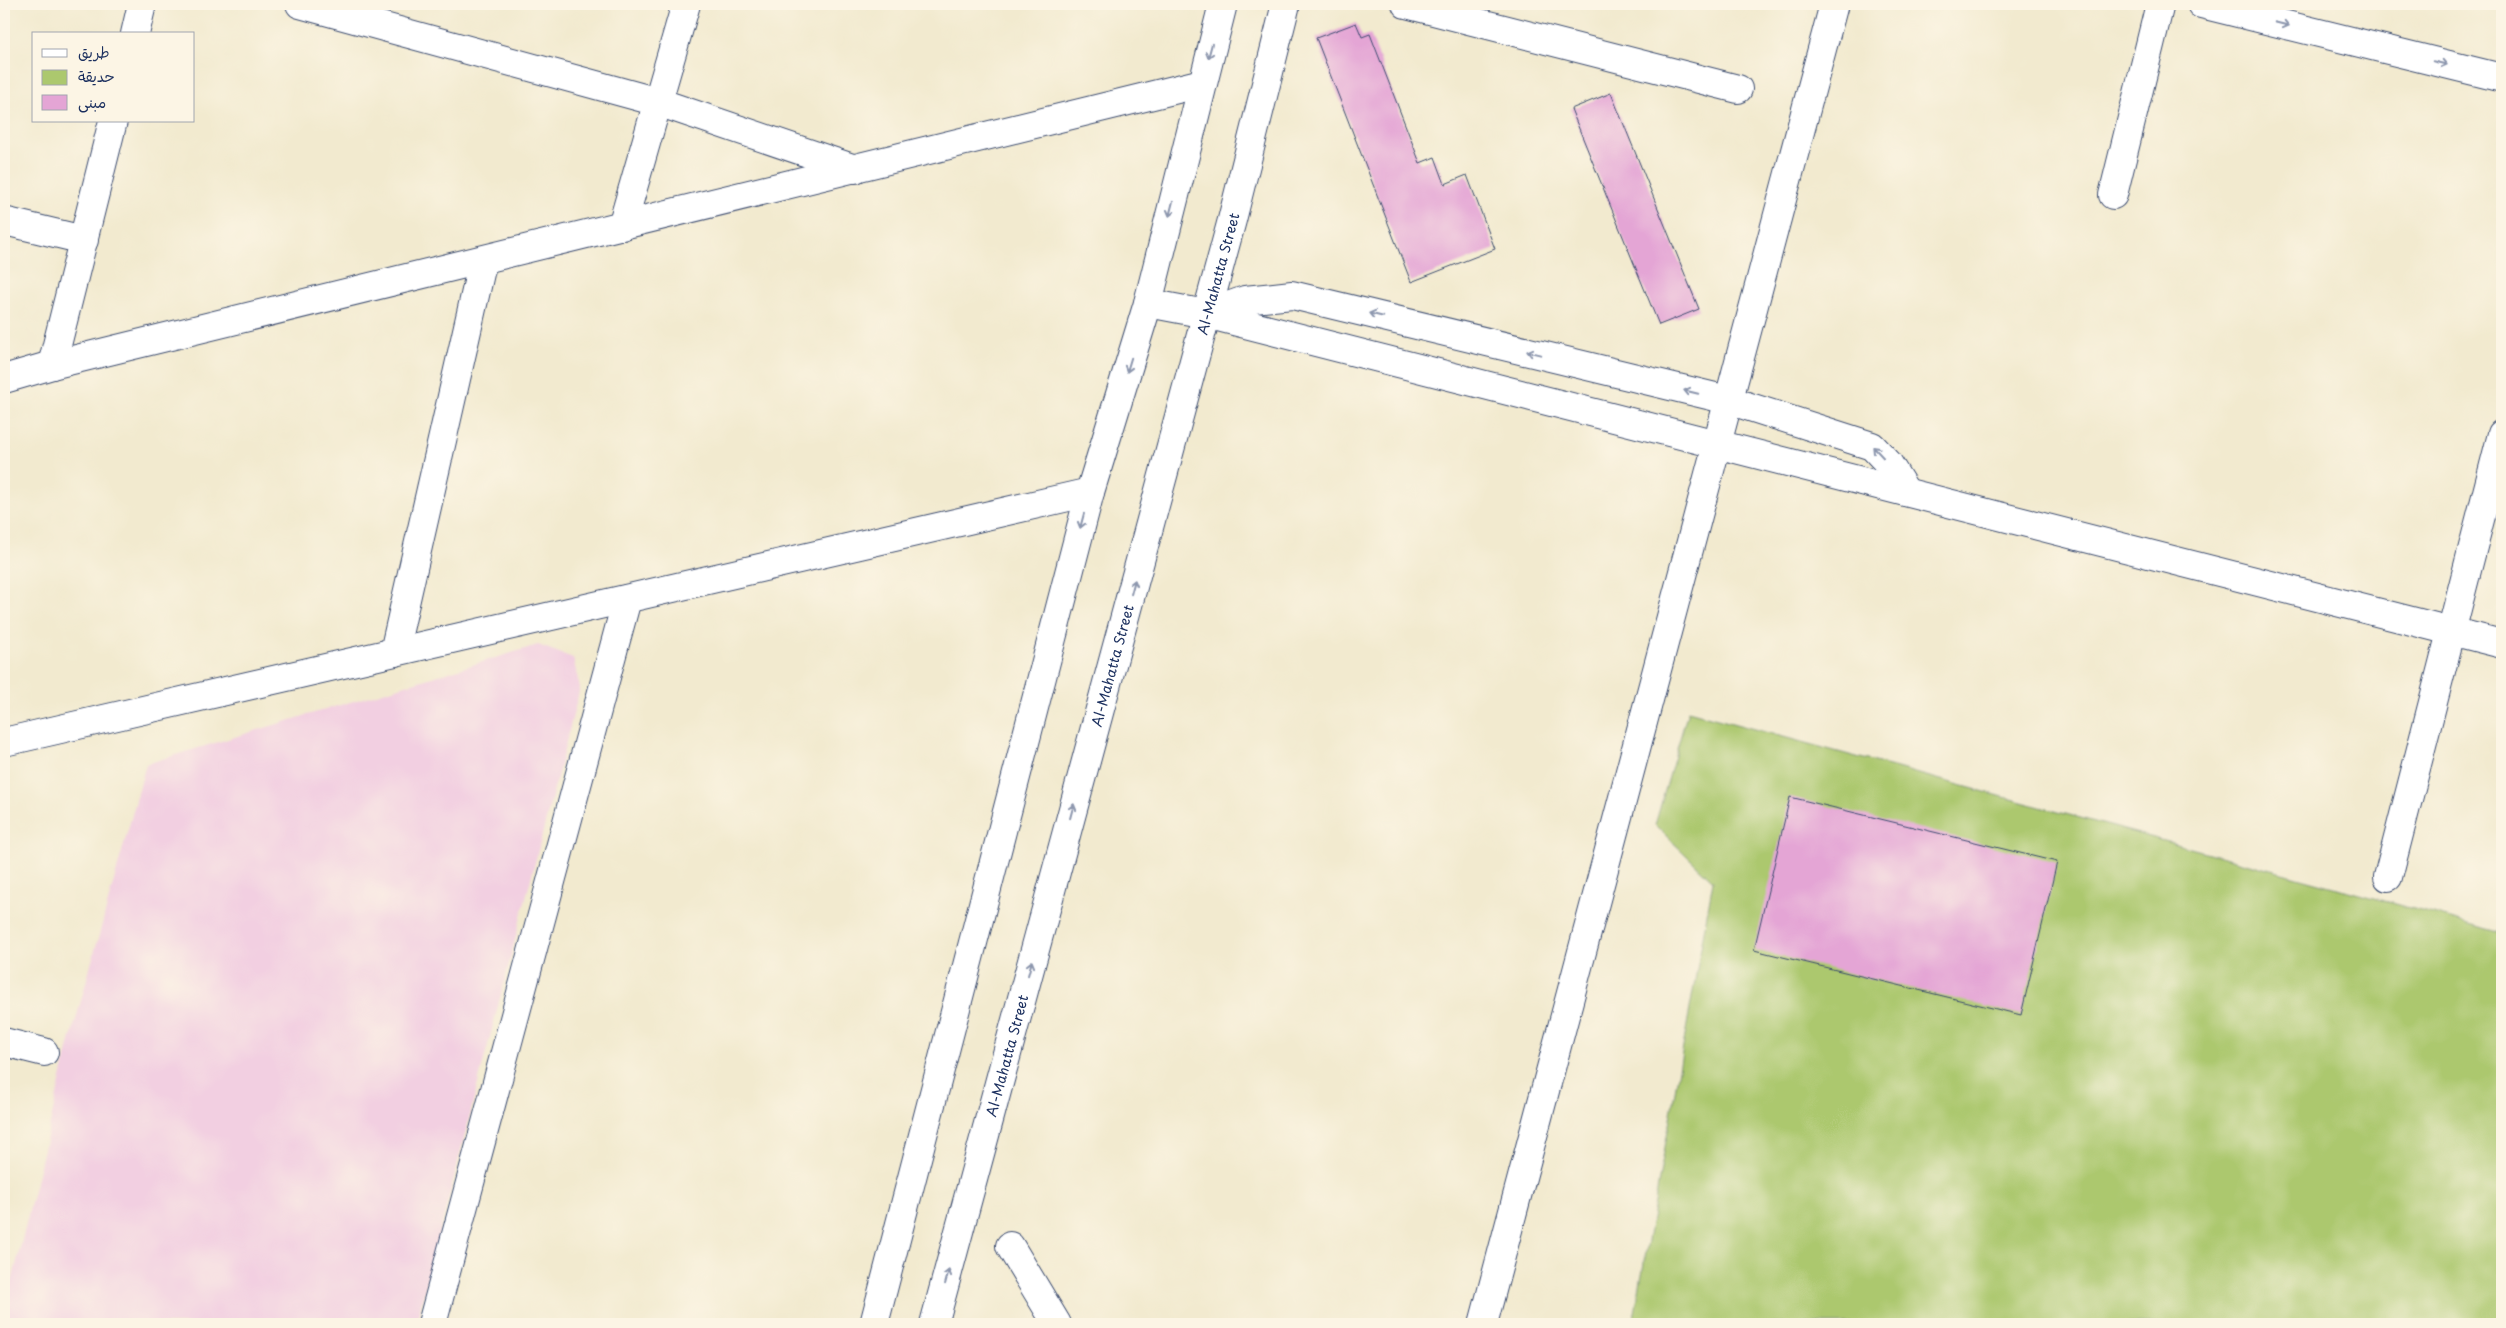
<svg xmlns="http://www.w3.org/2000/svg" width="2506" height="1328" viewBox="0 0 2506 1328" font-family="'Playpen Sans','Playpen Sans Arabic',sans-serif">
<rect width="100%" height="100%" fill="#fcf5e5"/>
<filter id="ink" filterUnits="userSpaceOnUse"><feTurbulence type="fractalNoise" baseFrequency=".02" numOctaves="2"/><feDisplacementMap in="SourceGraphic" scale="10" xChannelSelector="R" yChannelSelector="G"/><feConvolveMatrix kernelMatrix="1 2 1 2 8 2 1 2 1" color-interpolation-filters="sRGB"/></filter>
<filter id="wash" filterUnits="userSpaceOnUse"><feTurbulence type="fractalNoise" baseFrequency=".0096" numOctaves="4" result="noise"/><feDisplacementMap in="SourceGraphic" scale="20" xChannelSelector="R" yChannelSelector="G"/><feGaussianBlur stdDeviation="1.12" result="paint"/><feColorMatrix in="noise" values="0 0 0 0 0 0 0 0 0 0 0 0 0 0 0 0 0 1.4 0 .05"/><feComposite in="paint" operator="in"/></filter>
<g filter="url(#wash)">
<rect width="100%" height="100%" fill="#f2eacf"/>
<!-- built -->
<polygon fill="#f2cfe1" points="538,645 573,658 580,688 416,1324 4,1324 4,1315 70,1041 146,764"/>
<!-- green -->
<polygon fill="#acc86e" stroke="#647c66" points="1688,711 2502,933 2502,1324 1633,1324 1713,881 1655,825"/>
<g id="blocks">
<!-- building -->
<g fill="#e4a5d5">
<polygon points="1356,23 1362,37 1370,34 1420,163 1435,157 1445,184 1467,175 1495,249 1411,282 1316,38"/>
<polygon points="1611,93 1699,309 1659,325 1571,109"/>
<polygon points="1790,797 2057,862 2021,1015 1754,950"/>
</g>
</g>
</g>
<g filter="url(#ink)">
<use href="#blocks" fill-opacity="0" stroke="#3b4b6f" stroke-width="1"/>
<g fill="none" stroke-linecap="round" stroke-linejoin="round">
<!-- minor casing -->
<g stroke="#3b4b6f" stroke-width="30">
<g id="minor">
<polyline points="300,4 658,102 855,169"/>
<polyline points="1406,4 1738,89"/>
<polyline points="2201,4 2502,78"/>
<polyline points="135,34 142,4"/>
<polyline points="2113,195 2160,4"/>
<polyline points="4,221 84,240"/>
<polyline points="622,226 686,4"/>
<polyline points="1148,303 1206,314 2502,644"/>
<polyline points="1206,314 1245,300 1292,295 1728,400 1872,446 1888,463 1906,492"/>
<polyline points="52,365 113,121"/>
<polyline points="4,379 52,365 1202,83"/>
<polyline points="394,652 483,260"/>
<polyline points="4,742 1090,492"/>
<polyline points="2388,877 2502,434"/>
<polyline points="4,1042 44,1052"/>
<polyline points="1010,1246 1057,1324"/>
<polyline points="432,1324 627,599"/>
<polyline points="874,1324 1090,492 1148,303 1223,4"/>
<path id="s1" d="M934,1324L1232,220L1286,4"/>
<polyline points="1483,1324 1834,4"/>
</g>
</g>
<!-- minor -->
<use href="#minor" stroke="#fff" stroke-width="28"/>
</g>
<!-- one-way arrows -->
<defs><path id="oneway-shaft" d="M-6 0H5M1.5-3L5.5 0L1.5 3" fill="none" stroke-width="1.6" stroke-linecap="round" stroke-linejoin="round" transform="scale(1.25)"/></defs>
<g stroke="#8d97ae">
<use href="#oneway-shaft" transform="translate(2282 24) rotate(14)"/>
<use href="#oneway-shaft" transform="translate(1210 51) rotate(105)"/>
<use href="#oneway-shaft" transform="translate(2440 63) rotate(14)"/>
<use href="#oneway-shaft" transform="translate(1171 209) rotate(104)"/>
<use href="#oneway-shaft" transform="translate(1376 315) rotate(-166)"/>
<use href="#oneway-shaft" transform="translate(1534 353) rotate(-166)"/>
<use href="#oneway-shaft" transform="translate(1129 365) rotate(107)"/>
<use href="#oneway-shaft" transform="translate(1691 392) rotate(-166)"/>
<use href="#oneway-shaft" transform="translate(1878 452) rotate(-133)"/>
<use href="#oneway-shaft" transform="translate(1082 521) rotate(105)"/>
<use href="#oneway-shaft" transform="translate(1133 587) rotate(-75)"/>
<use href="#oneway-shaft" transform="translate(1072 811) rotate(-75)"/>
<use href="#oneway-shaft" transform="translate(1030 968) rotate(-75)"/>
<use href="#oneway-shaft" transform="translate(947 1277) rotate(-75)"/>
</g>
</g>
<g text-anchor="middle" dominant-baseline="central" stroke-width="5" stroke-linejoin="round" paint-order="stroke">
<!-- street labels -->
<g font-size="14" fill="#1b2f5e" stroke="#fcf5e5">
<text stroke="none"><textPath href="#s1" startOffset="1088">Al-Mahatta Street</textPath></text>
<text stroke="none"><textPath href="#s1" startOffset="682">Al-Mahatta Street</textPath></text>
<text stroke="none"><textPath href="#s1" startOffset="278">Al-Mahatta Street</textPath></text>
</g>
</g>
<!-- margin -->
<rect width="2506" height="1328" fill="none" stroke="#fcf5e5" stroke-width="20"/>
<!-- legend -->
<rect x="32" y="32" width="162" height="90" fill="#fcf5e5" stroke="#a2a6af"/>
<rect x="42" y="49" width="25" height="8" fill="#ffffff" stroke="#a2a6af"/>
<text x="78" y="58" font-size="15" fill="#1b2f5e">طريق</text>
<rect x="42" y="70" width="25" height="15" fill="#acc86e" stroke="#a2a6af"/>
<text x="78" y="82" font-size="15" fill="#1b2f5e">حديقة</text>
<rect x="42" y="95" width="25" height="15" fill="#e4a5d5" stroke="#a2a6af"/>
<text x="78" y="108" font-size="15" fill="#1b2f5e">مبنى</text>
</svg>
